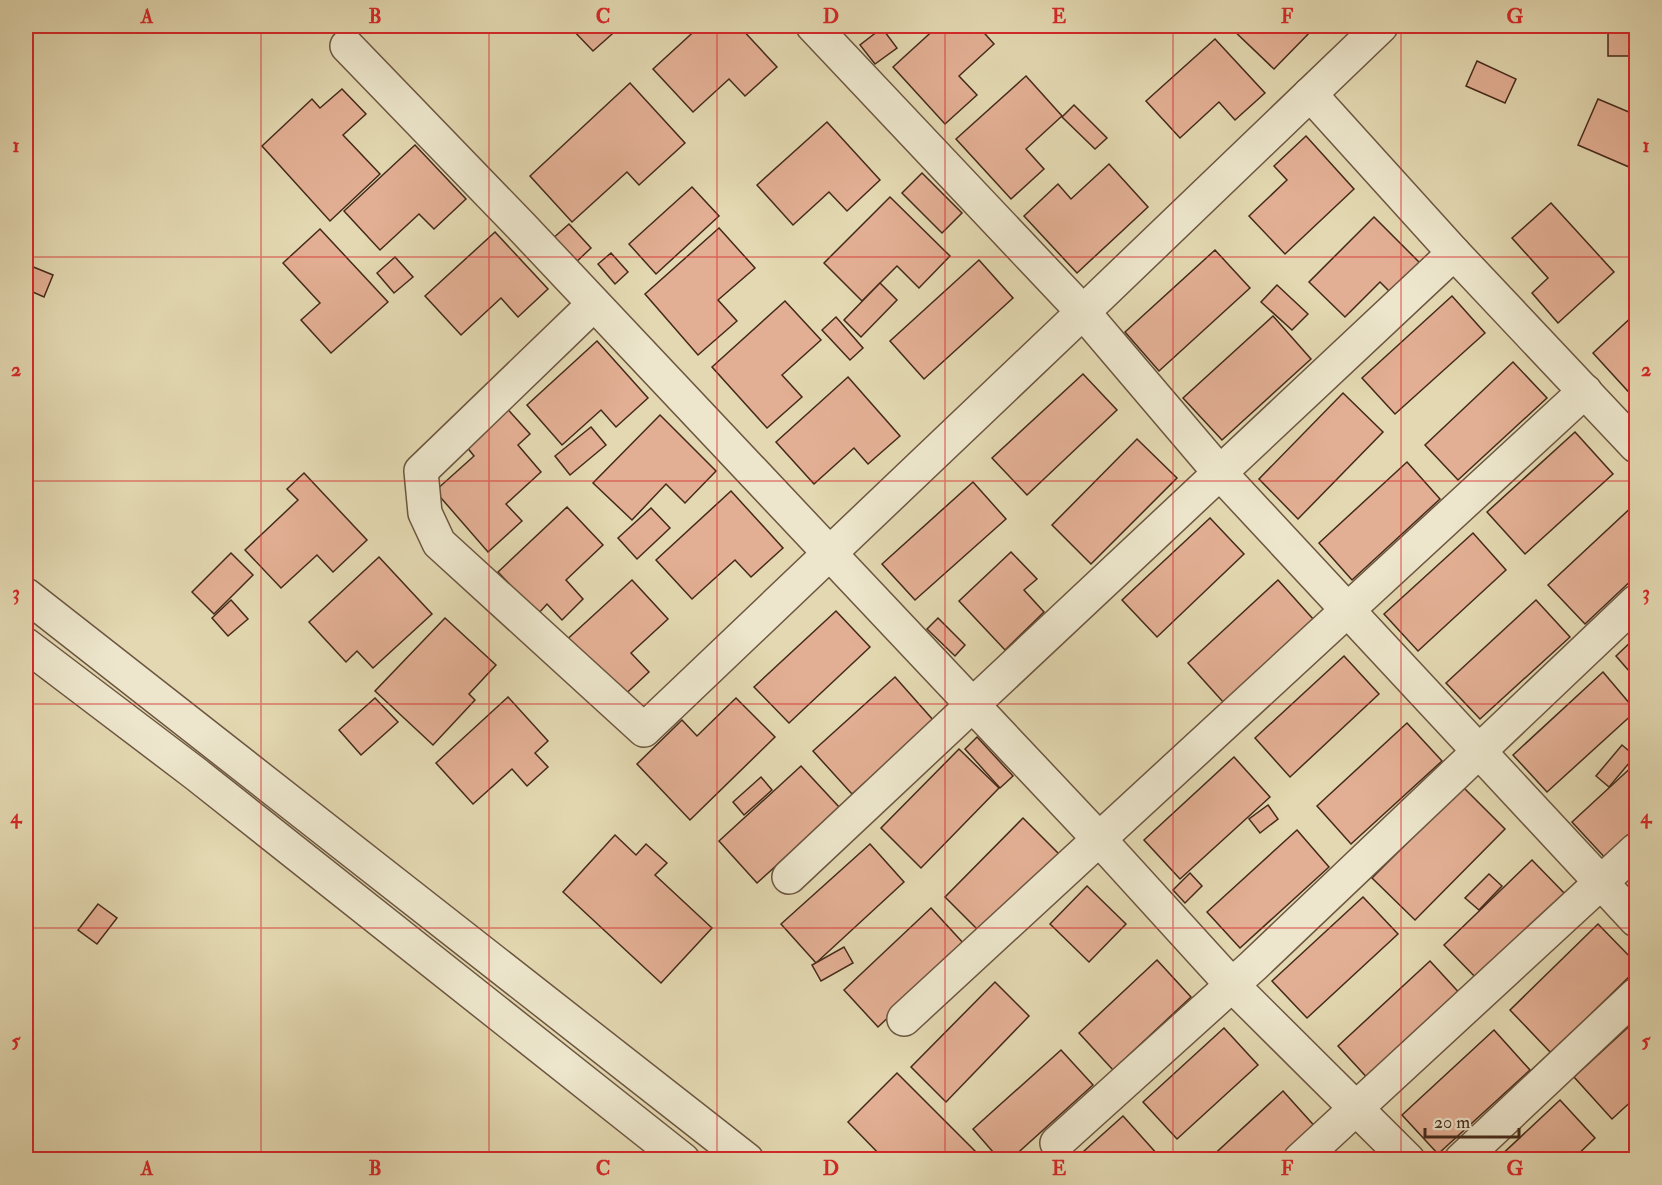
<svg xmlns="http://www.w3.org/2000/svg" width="1662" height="1185" viewBox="0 0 1662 1185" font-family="'IM FELL Double Pica',serif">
<rect width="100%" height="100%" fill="#e3d8b1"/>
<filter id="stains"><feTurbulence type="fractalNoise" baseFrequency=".00333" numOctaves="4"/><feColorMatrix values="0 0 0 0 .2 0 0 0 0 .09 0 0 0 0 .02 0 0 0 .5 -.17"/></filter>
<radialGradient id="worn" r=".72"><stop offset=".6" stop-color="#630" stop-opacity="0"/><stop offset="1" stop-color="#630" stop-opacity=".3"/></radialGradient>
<!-- building -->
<g fill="#e3af94" stroke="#452a1a" stroke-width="1.5">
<polygon points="569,26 621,26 593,51"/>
<polygon points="700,26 739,26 777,67 745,96 729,79 693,112 653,69"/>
<polygon points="938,26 978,26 994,44 959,76 977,95 945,124 893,67"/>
<polygon points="1229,26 1316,26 1274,69"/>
<rect x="1608" y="26" width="28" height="30"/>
<polygon points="882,28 897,48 875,64 860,45"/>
<polygon points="1215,39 1265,93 1235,120 1219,102 1180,138 1146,101"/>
<polygon points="1477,61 1516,79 1505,103 1466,86"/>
<polygon points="1026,76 1062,116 1026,149 1044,169 1011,199 956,139"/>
<polygon points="630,83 685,143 639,185 627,172 572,222 530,176"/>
<polygon points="342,89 366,114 343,135 380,174 330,221 262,146 312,99 320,108"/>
<polygon points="1598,99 1636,115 1636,170 1578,145"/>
<polygon points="1074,105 1107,138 1095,149 1062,117"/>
<polygon points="827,122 880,180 847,211 829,192 793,225 757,185"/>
<polygon points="1306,136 1354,189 1285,254 1249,216 1287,180 1274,166"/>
<polygon points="415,145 466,199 434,229 419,214 380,250 344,211"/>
<polygon points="1109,164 1148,207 1077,273 1024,216 1058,184 1071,199"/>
<polygon points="922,173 962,213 942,233 902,193"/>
<polygon points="692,187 719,216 656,274 629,244"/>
<polygon points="890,197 950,256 919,288 897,266 862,301 824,263"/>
<polygon points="1551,203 1614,272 1558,323 1532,293 1548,278 1512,238"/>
<polygon points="1374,217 1427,270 1398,300 1380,282 1345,317 1309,282"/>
<polygon points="569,224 591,248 572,266 551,240"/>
<polygon points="719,228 755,268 718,300 737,321 698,355 645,294"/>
<polygon points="320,229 388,302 331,353 301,320 320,303 283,263"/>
<polygon points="495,232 548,289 518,317 501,298 461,335 425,296"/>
<polygon points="1215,250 1250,288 1159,371 1125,332"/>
<polygon points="611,253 628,272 615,284 598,264"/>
<polygon points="395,257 413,277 394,293 377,273"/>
<polygon points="979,260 1013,298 924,379 890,341"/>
<polygon points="26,264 53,275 44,297 26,289"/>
<polygon points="880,283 897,300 861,337 844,320"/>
<polygon points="1277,285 1308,314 1292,330 1261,302"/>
<polygon points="1452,296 1485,333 1395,414 1362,378"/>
<polygon points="785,301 821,340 782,375 802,397 767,428 712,367"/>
<polygon points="1636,313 1636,400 1593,353"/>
<polygon points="1273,316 1311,359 1222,440 1183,398"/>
<polygon points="836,317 863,348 850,360 822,330"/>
<polygon points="597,341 648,398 616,427 601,410 562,445 527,405"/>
<polygon points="1513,362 1547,398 1458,480 1425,445"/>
<polygon points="1083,374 1117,410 1027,495 992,458"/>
<polygon points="848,377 900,436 868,464 854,448 814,484 776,442"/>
<polygon points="1343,393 1383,432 1298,519 1259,479"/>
<polygon points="503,404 530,434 518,445 541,472 506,504 522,521 488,552 435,491 474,456 462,441"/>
<polygon points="660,415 716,471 685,503 666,484 632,520 593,483"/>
<polygon points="591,427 606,445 570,475 555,456"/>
<polygon points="1575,432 1613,474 1525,554 1487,512"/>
<polygon points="1137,439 1177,478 1091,564 1052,525"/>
<polygon points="1407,462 1440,499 1352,580 1319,543"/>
<polygon points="304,473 367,540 333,572 317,555 281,588 245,550 298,500 287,489"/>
<polygon points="973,482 1006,519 915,600 882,564"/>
<polygon points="731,491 783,548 751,577 735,560 692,599 656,560"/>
<polygon points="1636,503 1636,576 1585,624 1548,585"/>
<polygon points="567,507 603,545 566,580 583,599 562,620 547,604 538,614 498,572"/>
<polygon points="651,508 670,528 637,559 618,538"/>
<polygon points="1210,518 1244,554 1157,637 1122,600"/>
<polygon points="1473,533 1506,570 1418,651 1384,614"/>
<polygon points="1011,552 1037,579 1024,590 1044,612 1005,650 959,601"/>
<polygon points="231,553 253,575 214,614 192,592"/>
<polygon points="379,557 432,614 373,668 357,651 346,662 309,622"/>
<polygon points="632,580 668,619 631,653 649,672 616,703 562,644"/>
<polygon points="1278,580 1314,620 1224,703 1188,663"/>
<polygon points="231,600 248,619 228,636 212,618"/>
<polygon points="1536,600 1570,637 1480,719 1446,683"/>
<polygon points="836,611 870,647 789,723 754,687"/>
<polygon points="445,618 496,665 469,694 475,700 433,745 375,691"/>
<polygon points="938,618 965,645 955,656 927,629"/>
<polygon points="1636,637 1636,679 1616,656"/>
<polygon points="1344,656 1379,694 1290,777 1255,738"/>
<polygon points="1603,672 1636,711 1547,792 1513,755"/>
<polygon points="895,677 934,721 852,794 813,751"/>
<polygon points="508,697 548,741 535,753 548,767 527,786 512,769 473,804 436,763"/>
<polygon points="375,698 398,722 361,755 339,730"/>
<polygon points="736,698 775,737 690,820 637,764 682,720 697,736"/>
<polygon points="1407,723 1442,761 1351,844 1317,806"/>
<polygon points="977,737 1013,776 1000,788 965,749"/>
<polygon points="1622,745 1635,756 1609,787 1596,776"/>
<polygon points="959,749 999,788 921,868 881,828"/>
<polygon points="1234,757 1270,797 1180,879 1144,840"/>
<polygon points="1636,763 1636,835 1608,861 1572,822"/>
<polygon points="801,766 840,808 757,883 719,841"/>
<polygon points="761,777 772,790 744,815 733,802"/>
<polygon points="1463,787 1505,829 1415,920 1372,878"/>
<polygon points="1268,805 1278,819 1260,833 1249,819"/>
<polygon points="1023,818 1060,855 982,934 945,897"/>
<polygon points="1297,830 1329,867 1240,948 1207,912"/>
<polygon points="615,835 636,855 646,844 667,863 655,875 712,928 661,983 563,892"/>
<polygon points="870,844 904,882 816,963 781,924"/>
<polygon points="1532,860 1567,896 1480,982 1444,945"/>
<polygon points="1190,873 1202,886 1185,903 1173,890"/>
<polygon points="1489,874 1502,886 1479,910 1465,898"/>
<polygon points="1087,886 1126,924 1089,962 1050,924"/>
<polygon points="1363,897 1398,934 1307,1018 1272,981"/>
<polygon points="98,904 117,918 97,944 78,930"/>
<polygon points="931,908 965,945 878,1027 844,990"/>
<polygon points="1598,924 1636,963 1636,970 1551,1053 1510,1010"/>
<polygon points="844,947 853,963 821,981 812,965"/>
<polygon points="1157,960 1191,997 1113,1070 1079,1033"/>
<polygon points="1430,961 1464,998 1372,1083 1338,1046"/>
<polygon points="995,982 1029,1016 946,1102 911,1067"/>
<polygon points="1636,1020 1636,1097 1612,1119 1574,1077"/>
<polygon points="1224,1028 1258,1065 1177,1139 1143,1102"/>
<polygon points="1494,1030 1530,1070 1438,1154 1402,1115"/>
<polygon points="1061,1050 1093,1085 1010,1160 1000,1160 973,1129"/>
<polygon points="897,1073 984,1160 885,1160 848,1122"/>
<polygon points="1283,1091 1319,1131 1287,1160 1208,1160"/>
<polygon points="1560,1100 1595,1138 1572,1160 1496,1160"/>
<polygon points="1123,1116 1158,1155 1153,1160 1074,1160"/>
</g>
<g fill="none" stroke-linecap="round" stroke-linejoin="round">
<!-- minor casing -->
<g stroke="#6c5640" stroke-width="36">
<g id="minor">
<polyline points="813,26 1083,312 1220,473 1636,920"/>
<polyline points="347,46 521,226 1099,839 1232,985 1408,1160"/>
<polyline points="1310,94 1454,253 1636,446"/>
<polyline points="594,304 421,471 425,513 439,543 644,730 1083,312 1381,26"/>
<polyline points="26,595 747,1160"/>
<polyline points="26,645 196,774 683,1160"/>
<polyline points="789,877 1454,253"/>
<polyline points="904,1019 1585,391"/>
<polyline points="1057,1143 1253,966 1636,602"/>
<polyline points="1300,1160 1636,850"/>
<polyline points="1461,1160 1636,995"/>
</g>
</g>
<!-- minor -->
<use href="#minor" stroke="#ede6cc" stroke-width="33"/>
</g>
<!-- grid -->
<path fill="none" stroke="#d62828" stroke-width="1.5" stroke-opacity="0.55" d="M261,26V1160M489,26V1160M717,26V1160M945,26V1160M1173,26V1160M1401,26V1160M26,257H1636M26,481H1636M26,704H1636M26,928H1636"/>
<!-- margin -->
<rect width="1662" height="1185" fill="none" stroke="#e3d8b1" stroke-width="66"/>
<!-- scale -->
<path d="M1425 1128v9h94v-9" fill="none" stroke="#452a1a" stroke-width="3"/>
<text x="1434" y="1128" font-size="18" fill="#452a1a" stroke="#ede6cc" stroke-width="4.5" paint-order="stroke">20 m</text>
<rect x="33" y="33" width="1596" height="1119" fill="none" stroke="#d62828" stroke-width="2"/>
<g font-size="20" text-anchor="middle" font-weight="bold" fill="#d62828">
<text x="147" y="23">A</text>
<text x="375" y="23">B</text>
<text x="603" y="23">C</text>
<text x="831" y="23">D</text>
<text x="1059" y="23">E</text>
<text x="1287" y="23">F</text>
<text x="1515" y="23">G</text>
<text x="16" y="152">1</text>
<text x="1646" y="152">1</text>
<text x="16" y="376">2</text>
<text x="1646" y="376">2</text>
<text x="16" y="599">3</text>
<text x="1646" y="599">3</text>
<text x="16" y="823">4</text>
<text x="1646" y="823">4</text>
<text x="16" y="1047">5</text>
<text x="1646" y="1047">5</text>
<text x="147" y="1175">A</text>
<text x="375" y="1175">B</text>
<text x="603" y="1175">C</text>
<text x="831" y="1175">D</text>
<text x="1059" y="1175">E</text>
<text x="1287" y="1175">F</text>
<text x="1515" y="1175">G</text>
</g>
<rect width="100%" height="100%" filter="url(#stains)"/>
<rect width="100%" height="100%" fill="url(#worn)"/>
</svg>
